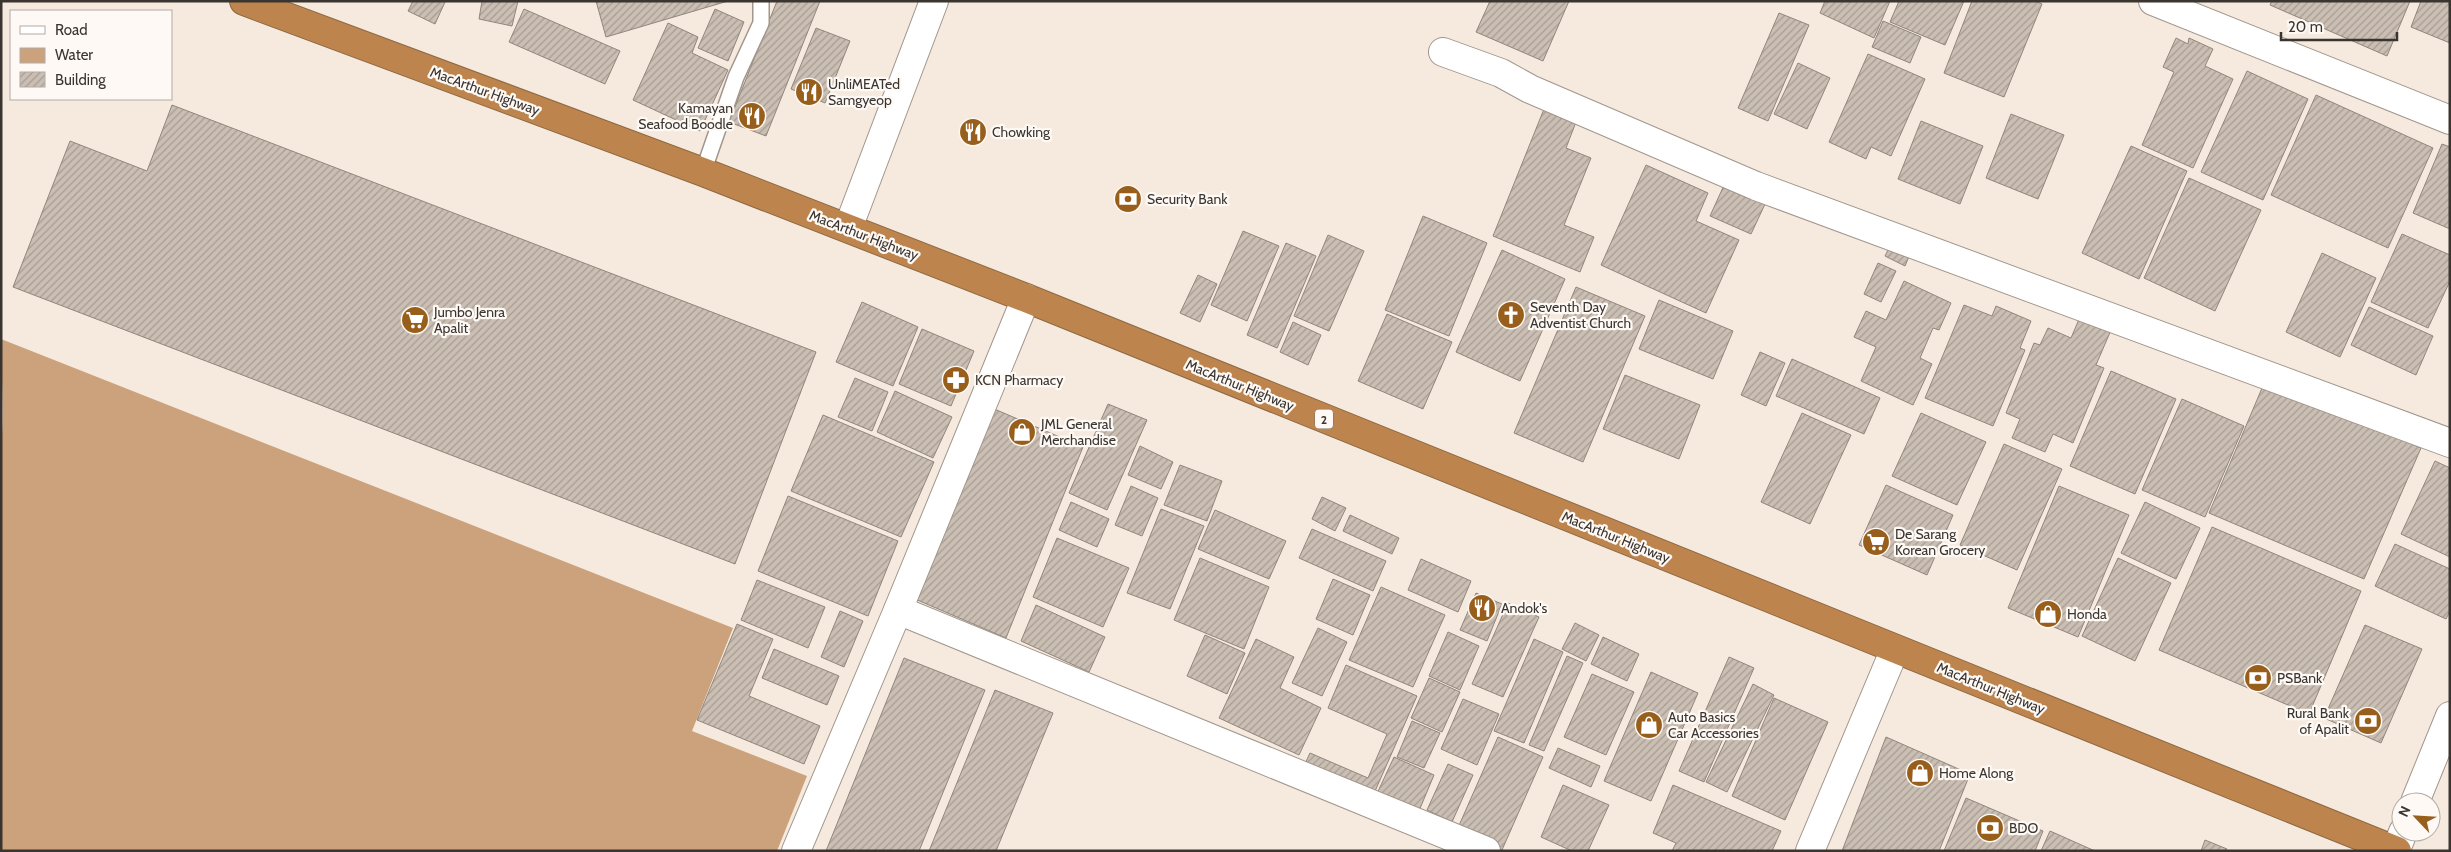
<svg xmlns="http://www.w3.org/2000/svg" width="2451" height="852" viewBox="0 0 2451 852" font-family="Cabin,sans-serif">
<defs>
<pattern id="building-hatch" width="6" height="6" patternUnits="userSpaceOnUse" patternTransform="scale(1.25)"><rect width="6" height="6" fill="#cbbfb4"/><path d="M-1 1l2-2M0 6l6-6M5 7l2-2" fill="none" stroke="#a69c93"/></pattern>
</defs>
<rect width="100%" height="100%" fill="#f6eadf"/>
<!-- water -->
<path fill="#cba27b" d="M1,339L733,628L692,731L807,776L777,851H1V447C5,412 1,375 1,339Z"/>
<!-- building -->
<g fill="url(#building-hatch)" stroke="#91867c">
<polygon points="413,1 443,1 445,2 435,24 408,11"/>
<polygon points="482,1 518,1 512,26 479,19"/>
<polygon points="596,1 728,1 606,37"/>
<polygon points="777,1 820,1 766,136 729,122"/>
<polygon points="1490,1 1569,1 1543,61 1476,32"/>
<polygon points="1825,1 1890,1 1874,38 1820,13"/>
<polygon points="1899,1 1964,1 1945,45 1890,22"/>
<polygon points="1972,1 2035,1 2042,4 2004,97 1944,73"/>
<polygon points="2272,1 2410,1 2387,56 2270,5"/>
<polygon points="2421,1 2450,1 2450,43 2411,27"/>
<polygon points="524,9 620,51 605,84 509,42"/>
<polygon points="715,9 744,22 728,61 698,48"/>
<polygon points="1779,13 1809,25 1768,121 1738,108"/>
<polygon points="1883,21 1921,37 1910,63 1872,47"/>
<polygon points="668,23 698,37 692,53 728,70 700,131 633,100"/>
<polygon points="816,28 850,41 825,103 791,89"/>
<polygon points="2176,38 2188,44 2189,38 2213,49 2205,66 2233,79 2193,168 2142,145 2174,72 2163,67"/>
<polygon points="1868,54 1925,79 1891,156 1871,147 1866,159 1829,142"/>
<polygon points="1798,63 1830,78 1807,129 1774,114"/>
<polygon points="2247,71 2308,99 2263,200 2201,172"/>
<polygon points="2316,95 2433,148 2388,248 2271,195"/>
<polygon points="172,105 816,352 735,564 13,287 70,141 147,171"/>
<polygon points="1544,109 1576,122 1566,148 1591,158 1564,225 1594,237 1580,272 1493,236"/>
<polygon points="2011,114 2064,135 2038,199 1986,178"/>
<polygon points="1921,121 1983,146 1960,204 1898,179"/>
<polygon points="2442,144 2450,147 2450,229 2413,213"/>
<polygon points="2131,146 2187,171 2139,279 2082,253"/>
<polygon points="1646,165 1708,193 1696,221 1739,240 1706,313 1601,265"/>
<polygon points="2189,178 2261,210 2215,311 2144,278"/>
<polygon points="1725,183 1766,202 1751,234 1710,216"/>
<polygon points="1423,216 1487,243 1449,336 1385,310"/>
<polygon points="1243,231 1279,246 1247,321 1211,305"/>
<polygon points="2402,234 2450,255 2450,281 2428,328 2371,302"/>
<polygon points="1328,235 1364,251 1329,331 1294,316"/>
<polygon points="1894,238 1913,247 1905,266 1885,256"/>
<polygon points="1286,243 1316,256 1277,348 1247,335"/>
<polygon points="1502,250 1565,279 1520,381 1456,352"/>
<polygon points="2322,253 2376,278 2340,357 2286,332"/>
<polygon points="1878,263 1896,271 1881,302 1864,294"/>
<polygon points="1198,275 1217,284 1200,322 1180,313"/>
<polygon points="1904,281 1951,303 1939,330 1933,328 1920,358 1932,364 1913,405 1861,381 1876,347 1854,337 1866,311 1886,320"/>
<polygon points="1576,287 1645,316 1583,462 1514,433"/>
<polygon points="1659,300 1733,331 1713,379 1639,349"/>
<polygon points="862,302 918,327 893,386 836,362"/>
<polygon points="1964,305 1992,316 1996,306 2031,321 2020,348 2025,350 1993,426 1925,398"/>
<polygon points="2369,307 2433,336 2416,375 2351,345"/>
<polygon points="1387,314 1452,342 1423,409 1358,381"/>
<polygon points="2080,317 2111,330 2096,365 2104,368 2073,443 2053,434 2045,452 2012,438 2020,419 2006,413 2034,343 2040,345 2048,328 2071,338"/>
<polygon points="1293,322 1321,335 1308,365 1280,352"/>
<polygon points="922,329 974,351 951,406 899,384"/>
<polygon points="1760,352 1785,363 1766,406 1741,395"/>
<polygon points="1792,359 1880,398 1864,434 1776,396"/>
<polygon points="2111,371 2176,399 2135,494 2070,466"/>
<polygon points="1625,375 1700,405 1679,459 1603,429"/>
<polygon points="855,378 888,392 872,431 838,417"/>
<polygon points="2265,381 2421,448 2364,579 2209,513"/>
<polygon points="895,391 952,417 933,458 877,432"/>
<polygon points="2182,399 2244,426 2205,517 2142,490"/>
<polygon points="1108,404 1147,420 1107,510 1069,493"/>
<polygon points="992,408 1083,447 1006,638 915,599"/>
<polygon points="1802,413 1851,435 1810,524 1761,502"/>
<polygon points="1921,413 1986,442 1957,505 1892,476"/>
<polygon points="823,415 934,462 901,537 791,491"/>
<polygon points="2004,444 2062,469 2017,570 1960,545"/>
<polygon points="1140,446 1173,462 1161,489 1128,475"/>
<polygon points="2435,461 2450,468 2450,557 2401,534"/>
<polygon points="1180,465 1222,481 1207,521 1164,505"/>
<polygon points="1886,485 1953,515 1927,575 1859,545"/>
<polygon points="1131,486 1158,498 1142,536 1115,525"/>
<polygon points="2059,486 2129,515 2078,637 2008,608"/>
<polygon points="788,496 898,541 868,616 758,571"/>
<polygon points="1322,497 1346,508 1335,531 1312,519"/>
<polygon points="1071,502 1109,519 1097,547 1059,530"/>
<polygon points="2145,502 2200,528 2176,579 2121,553"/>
<polygon points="1161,509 1204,526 1170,609 1127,593"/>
<polygon points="1215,510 1286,541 1269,579 1198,549"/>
<polygon points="1350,515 1399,538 1392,554 1343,531"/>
<polygon points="2212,527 2361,591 2309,714 2159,650"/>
<polygon points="1312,529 1386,561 1373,591 1299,558"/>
<polygon points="1057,538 1129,568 1103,627 1033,597"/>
<polygon points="2395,544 2450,569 2450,611 2446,619 2375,586"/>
<polygon points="1200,558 1269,587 1244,649 1174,620"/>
<polygon points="2118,558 2171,583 2135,661 2082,636"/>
<polygon points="1421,559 1471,581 1458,612 1408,590"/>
<polygon points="1333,579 1370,595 1353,635 1316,619"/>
<polygon points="757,580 825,607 808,648 741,620"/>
<polygon points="1381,587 1445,615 1413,687 1349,660"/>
<polygon points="1476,593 1502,604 1487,641 1460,630"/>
<polygon points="1508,603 1539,617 1503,697 1472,684"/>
<polygon points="1036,605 1105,637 1089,672 1021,641"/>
<polygon points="840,611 863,621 844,667 821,657"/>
<polygon points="1575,623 1599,635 1586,661 1562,649"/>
<polygon points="737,624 773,639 749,696 820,726 804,764 697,720"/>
<polygon points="2365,625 2422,649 2381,743 2324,718"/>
<polygon points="1318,628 1347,642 1322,696 1292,683"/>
<polygon points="1448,632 1479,646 1460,690 1429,676"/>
<polygon points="1205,635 1245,653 1227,694 1187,676"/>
<polygon points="1603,637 1639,654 1627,681 1591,664"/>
<polygon points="1256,639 1294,657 1280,688 1321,708 1299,755 1219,718"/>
<polygon points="1534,639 1563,652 1524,743 1494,731"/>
<polygon points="774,649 839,676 827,705 762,678"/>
<polygon points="1567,656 1583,663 1544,751 1529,745"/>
<polygon points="1729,657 1754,668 1704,782 1679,771"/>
<polygon points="904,658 985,690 919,851 826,851"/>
<polygon points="1346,665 1417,696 1372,798 1303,768 1310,753 1368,778 1387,734 1328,708"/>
<polygon points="1651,672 1698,693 1651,801 1604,781"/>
<polygon points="1592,674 1634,692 1606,755 1564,737"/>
<polygon points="1429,678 1460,692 1442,732 1411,718"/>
<polygon points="1753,684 1774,695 1727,792 1706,782"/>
<polygon points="995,690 1053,713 996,851 929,851"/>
<polygon points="1774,698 1828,722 1785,820 1732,796"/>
<polygon points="1463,699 1499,714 1477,765 1441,749"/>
<polygon points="1412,721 1440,733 1424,768 1397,757"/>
<polygon points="1498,737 1543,757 1502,850 1457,830"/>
<polygon points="1886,737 1970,774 1939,851 1842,851"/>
<polygon points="1558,748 1600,766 1591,787 1549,768"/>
<polygon points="1394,757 1434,775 1416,818 1374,800"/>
<polygon points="1448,764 1473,775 1452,822 1427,810"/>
<polygon points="1563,785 1609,805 1588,851 1572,851 1541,837"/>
<polygon points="1673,785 1781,831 1772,851 1672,851 1676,843 1653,833"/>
<polygon points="1966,798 2043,831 2035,851 1944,851"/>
<polygon points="2050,831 2095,851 2041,851"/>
<polygon points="2205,840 2227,849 2226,851 2201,851"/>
</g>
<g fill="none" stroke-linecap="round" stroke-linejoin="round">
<!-- lane casing -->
<g stroke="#a2968c" stroke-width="18">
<polyline id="lane" points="703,172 736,77 761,23 761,1"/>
</g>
<!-- street casing -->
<g stroke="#a2968c" stroke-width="30">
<g id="street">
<polyline points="2153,1 2450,120"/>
<polyline points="1443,52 1501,73 1530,89 1756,186 2450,443"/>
<polyline points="848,228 934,1"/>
<polyline points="898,610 1486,851"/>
<polyline points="2415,802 2450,716"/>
<polyline points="2396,850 2403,832"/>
<polyline points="796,851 898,610 1026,298"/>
<polyline points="1810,851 1895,649"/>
</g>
</g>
<!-- highway casing -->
<g stroke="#8f6943" stroke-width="30">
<polyline id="highway" points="244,1 703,172 1026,298 2397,851"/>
</g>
<!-- lane -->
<use href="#lane" stroke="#fff" stroke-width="15"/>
<!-- street -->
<use href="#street" stroke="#fff" stroke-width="28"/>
<!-- highway -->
<use href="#highway" stroke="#bd854d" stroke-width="28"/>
</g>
<!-- icons -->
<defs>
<g id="restaurant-disc" transform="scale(1.4375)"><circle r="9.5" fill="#985f1c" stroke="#fef9f4"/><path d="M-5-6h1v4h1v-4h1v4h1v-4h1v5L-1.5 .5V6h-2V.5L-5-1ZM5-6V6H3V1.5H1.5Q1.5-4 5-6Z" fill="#fff"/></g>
<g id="bank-disc" transform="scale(1.4375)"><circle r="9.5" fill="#985f1c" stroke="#fef9f4"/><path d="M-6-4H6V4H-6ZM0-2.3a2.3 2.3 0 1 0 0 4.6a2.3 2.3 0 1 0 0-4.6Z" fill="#fff"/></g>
<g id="church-disc" transform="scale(1.4375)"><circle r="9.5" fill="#985f1c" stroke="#fef9f4"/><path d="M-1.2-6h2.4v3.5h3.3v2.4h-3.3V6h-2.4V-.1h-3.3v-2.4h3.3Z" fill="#fff"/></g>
<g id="supermarket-disc" transform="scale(1.4375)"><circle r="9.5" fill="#985f1c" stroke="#fef9f4"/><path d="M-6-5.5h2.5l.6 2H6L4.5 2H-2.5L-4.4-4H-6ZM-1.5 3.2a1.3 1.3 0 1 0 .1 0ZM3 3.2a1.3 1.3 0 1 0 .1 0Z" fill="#fff"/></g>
<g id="pharmacy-disc" transform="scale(1.4375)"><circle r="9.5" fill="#985f1c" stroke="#fef9f4"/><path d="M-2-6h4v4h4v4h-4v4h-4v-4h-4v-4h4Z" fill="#fff"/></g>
<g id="shop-disc" transform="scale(1.4375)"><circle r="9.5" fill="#985f1c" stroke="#fef9f4"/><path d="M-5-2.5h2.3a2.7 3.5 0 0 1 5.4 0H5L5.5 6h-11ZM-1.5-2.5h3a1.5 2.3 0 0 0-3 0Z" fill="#fff"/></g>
</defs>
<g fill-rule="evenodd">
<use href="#restaurant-disc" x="809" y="92"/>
<use href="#restaurant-disc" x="752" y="116"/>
<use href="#restaurant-disc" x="973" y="132"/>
<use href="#bank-disc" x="1128" y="199"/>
<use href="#church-disc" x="1511" y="315"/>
<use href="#supermarket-disc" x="415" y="320"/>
<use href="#pharmacy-disc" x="956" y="380"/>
<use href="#shop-disc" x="1022" y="432"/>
<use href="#supermarket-disc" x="1876" y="542"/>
<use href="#restaurant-disc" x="1482" y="608"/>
<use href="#shop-disc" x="2048" y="614"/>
<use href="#bank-disc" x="2258" y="678"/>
<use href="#bank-disc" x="2368" y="721"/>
<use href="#shop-disc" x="1649" y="725"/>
<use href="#shop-disc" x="1920" y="773"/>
<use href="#bank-disc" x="1990" y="828"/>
</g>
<g text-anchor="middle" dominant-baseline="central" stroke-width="4.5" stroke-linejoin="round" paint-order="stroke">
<!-- shield labels -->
<rect fill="#fef9f4" stroke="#75706c" stroke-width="1" x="1315" y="409.5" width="18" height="19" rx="4"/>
<g font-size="12" font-weight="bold" fill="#3a3531">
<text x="1324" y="419">2</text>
</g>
<!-- poi labels -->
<g font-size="14" fill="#3a3531" stroke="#fef9f4" text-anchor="start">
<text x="828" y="84">UnliMEATed<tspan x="828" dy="16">Samgyeop</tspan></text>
<text x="733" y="108" text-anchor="end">Kamayan<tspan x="733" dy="16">Seafood Boodle</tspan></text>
<text x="992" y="132">Chowking</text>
<text x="1147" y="199">Security Bank</text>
<text x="1530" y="307">Seventh Day<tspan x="1530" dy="16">Adventist Church</tspan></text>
<text x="434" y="312">Jumbo Jenra<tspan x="434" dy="16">Apalit</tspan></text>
<text x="975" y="380">KCN Pharmacy</text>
<text x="1041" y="424">JML General<tspan x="1041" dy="16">Merchandise</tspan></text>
<text x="1895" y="534">De Sarang<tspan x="1895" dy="16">Korean Grocery</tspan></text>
<text x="1501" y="608">Andok's</text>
<text x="2067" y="614">Honda</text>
<text x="2277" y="678">PSBank</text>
<text x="2349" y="713" text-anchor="end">Rural Bank<tspan x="2349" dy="16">of Apalit</tspan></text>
<text x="1668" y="717">Auto Basics<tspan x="1668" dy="16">Car Accessories</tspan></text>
<text x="1939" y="773">Home Along</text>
<text x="2009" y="828">BDO</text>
</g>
<!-- street labels -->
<g font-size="14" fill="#3a3531" stroke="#fef9f4">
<text transform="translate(485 91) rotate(20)">MacArthur Highway</text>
<text transform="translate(864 235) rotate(21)">MacArthur Highway</text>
<text transform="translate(1240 385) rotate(22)">MacArthur Highway</text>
<text transform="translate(1616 537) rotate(22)">MacArthur Highway</text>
<text transform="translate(1991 688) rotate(22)">MacArthur Highway</text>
</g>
</g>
<!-- border -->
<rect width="2451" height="852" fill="none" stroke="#3a3531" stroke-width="5"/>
<!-- legend -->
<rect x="10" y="10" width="162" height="90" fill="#fef9f4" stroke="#b0aba6"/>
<rect x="20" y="26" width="25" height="8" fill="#ffffff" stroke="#b0aba6"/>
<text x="55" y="35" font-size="15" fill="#3a3531">Road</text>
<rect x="20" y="48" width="25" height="15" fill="#cba27b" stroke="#b0aba6"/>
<text x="55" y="60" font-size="15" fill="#3a3531">Water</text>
<rect x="20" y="72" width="25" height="15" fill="url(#building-hatch)" stroke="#b0aba6"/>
<text x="55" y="85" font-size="15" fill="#3a3531">Building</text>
<!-- north arrow -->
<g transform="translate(2416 817) rotate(295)"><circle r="24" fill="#fef9f4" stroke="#b0aba6"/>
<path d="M0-4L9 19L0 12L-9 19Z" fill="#985f1c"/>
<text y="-8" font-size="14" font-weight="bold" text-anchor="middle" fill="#3a3531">N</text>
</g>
<!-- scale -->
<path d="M2281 32v8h116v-8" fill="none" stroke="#3a3531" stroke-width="2.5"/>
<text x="2288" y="32" font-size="15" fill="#3a3531" stroke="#fef9f4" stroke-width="4" paint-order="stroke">20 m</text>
</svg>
